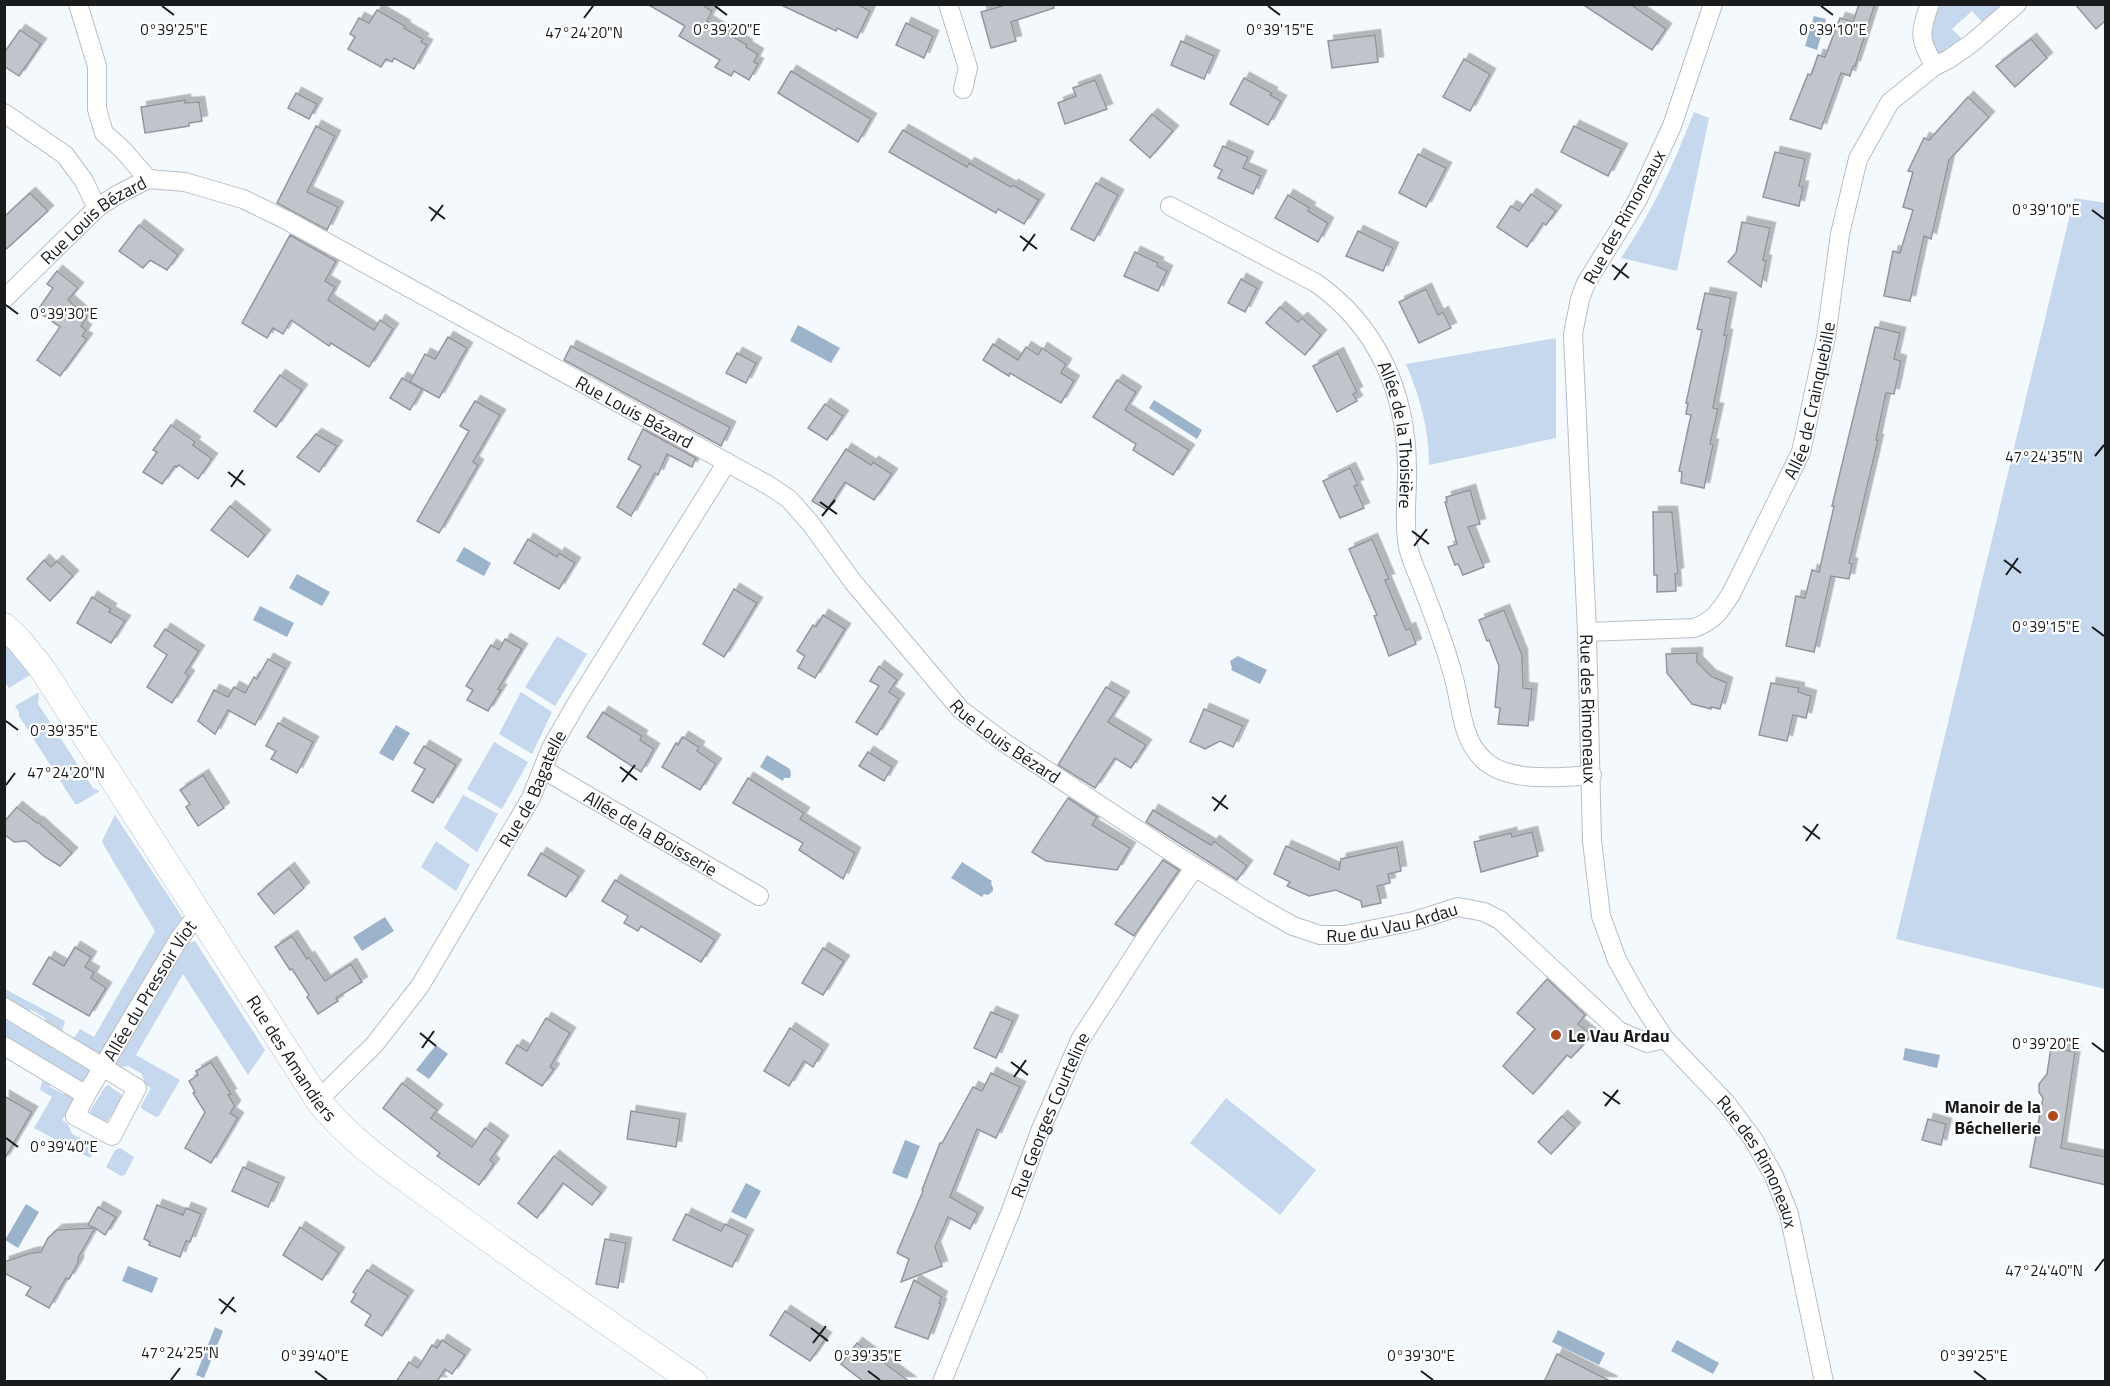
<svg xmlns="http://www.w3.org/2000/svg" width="2110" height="1386" viewBox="0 0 2110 1386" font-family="'Titillium Web',sans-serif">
<defs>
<filter id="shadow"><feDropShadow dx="5.5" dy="-5.5" stdDeviation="0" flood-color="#0004"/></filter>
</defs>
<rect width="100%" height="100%" fill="#f4f9fe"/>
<!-- green -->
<g fill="#c5d8ed">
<polygon points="1938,5 2002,5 1982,22 1972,11 1952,29 1962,39 1944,54 1937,53 1927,36"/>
<path d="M1694,112L1709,118L1677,271L1621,258C1652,213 1674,163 1694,112Z"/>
<polygon points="2074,198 2106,203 2105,989 1896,939"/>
<path d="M1556,338V438L1429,465C1429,428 1420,398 1406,364Z"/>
<polygon points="557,636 587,654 555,706 525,687"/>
<polygon points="4,642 17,655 30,675 9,688 5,682"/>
<polygon points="39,692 38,704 93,788 100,791 78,804 75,804 19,716 19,712 15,706"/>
<polygon points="521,692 552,712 532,754 499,734"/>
<polygon points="494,742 528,762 502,809 467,789"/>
<polygon points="463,795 498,814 477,852 444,828"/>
<polygon points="115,815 183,918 102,1057 73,1039 80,1029 94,1037 155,931 103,844 102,841"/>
<polygon points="436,841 470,865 456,891 421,867"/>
<polygon points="195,941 265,1050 248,1075 183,974 136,1055 180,1080 159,1116 156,1117 142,1109 141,1106 151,1088 145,1084 142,1074 128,1066 117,1068 113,1067 183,944"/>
<polygon points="5,989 65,1021 62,1032 48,1028 45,1018 32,1010 20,1012 5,1003"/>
<polygon points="4,1019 90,1068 94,1071 83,1083 5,1037"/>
<polygon points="47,1077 50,1087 63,1094 72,1091 75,1100 62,1120 68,1124 72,1134 84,1141 94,1138 96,1140 96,1148 90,1158 34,1128 52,1097 40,1090 43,1078"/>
<polygon points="108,1085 121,1094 123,1098 106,1123 91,1115 90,1111 105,1087"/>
<polygon points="1226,1098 1316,1170 1280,1215 1190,1143"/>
<polygon points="120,1148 134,1157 125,1175 121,1176 106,1167 115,1150"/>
</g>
<!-- water -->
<g fill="#9cb3cc">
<polygon points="1814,16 1826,19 1817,50 1805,46"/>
<polygon points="798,325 840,348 831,363 790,341"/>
<polygon points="1154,400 1202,430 1197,439 1149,408"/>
<polygon points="464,547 491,563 484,576 456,561"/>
<polygon points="297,574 330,592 322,606 289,588"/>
<polygon points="260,606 294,623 287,637 253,620"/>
<polygon points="1238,656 1267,670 1260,684 1231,670 1232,668 1230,661"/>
<polygon points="396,725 410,733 393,761 379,753"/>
<polygon points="767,755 790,769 791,775 790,778 784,778 783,781 760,767"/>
<polygon points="962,862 992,881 991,883 993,888 993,891 988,895 984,894 982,897 951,878"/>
<polygon points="385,917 394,931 362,951 353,937"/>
<polygon points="436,1045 448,1054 429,1079 416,1070"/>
<polygon points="1905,1048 1940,1055 1937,1068 1903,1060"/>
<polygon points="905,1140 920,1146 907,1179 892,1173"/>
<polygon points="746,1183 761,1191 746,1219 731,1212"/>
<polygon points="26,1204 39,1212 18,1248 5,1240"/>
<polygon points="128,1266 158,1278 152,1293 122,1281"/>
<polygon points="215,1327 223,1331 204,1378 196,1375"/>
<polygon points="1558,1330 1605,1353 1599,1365 1552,1342"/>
<polygon points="1677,1340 1719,1363 1713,1374 1671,1351"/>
</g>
<!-- building -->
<g fill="#bfc5cb" stroke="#92979d" stroke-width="1.5" filter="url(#shadow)">
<polygon points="647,4 701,4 712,11 707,21 747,45 746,47 758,54 754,62 758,64 749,80 734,71 731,76 715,67 720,60 679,36 685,26"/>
<polygon points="779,4 857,4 870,11 857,38 837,28 836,31"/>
<polygon points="1009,4 1053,4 1054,8 1011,22 1016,41 991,48 981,12"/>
<polygon points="1582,4 1630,4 1666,29 1652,50"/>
<polygon points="1859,4 1875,4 1855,66 1853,66 1850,76 1841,73 1821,129 1790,119 1808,74 1811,75 1818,55 1825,57 1840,18 1853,22"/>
<polygon points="2075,4 2106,4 2106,20 2096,29"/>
<polygon points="377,10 405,26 404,28 423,39 421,42 427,45 414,69 394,58 392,62 386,59 381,67 348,49 355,37 350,34 359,18 369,23"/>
<polygon points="906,23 933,36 924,58 896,45"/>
<polygon points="20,30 41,44 19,76 4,66 4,53"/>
<polygon points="1375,35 1378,62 1332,68 1328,41"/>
<polygon points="2031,39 2047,58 2015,87 1996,66"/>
<polygon points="1181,41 1214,56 1204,79 1171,65"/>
<polygon points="1464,59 1490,74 1470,111 1443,97"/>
<polygon points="791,71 871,119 858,142 778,93"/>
<polygon points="1244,78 1272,93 1270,95 1281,101 1268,125 1230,104"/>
<polygon points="1095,80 1107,109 1065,124 1058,103 1076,96 1073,88"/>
<polygon points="296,93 317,104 309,119 288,108"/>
<polygon points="1968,97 1989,117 1949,160 1931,239 1924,236 1910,301 1884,296 1893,251 1900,253 1913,210 1903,207 1913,172 1908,171 1924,138 1929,140"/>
<polygon points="185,100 185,103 199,102 202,121 189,123 189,126 145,133 141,107"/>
<polygon points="1152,114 1173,131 1150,158 1130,140"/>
<polygon points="316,126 335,136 307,192 338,207 327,230 277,203"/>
<polygon points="1574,126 1622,149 1608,176 1561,152"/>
<polygon points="903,130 967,167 969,163 1011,187 1013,185 1039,200 1024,224 998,209 996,213 889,152"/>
<polygon points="1223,146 1248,157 1243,168 1261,176 1253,194 1218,178 1222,170 1214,166"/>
<polygon points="1775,152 1805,159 1799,186 1803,187 1799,206 1763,197"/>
<polygon points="1418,154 1446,168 1426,207 1399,193"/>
<polygon points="1096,183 1118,195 1094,241 1071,229"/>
<polygon points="30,193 48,211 4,251 4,217"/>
<polygon points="1531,194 1556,211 1546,225 1543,223 1527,247 1497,227 1511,206 1519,211"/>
<polygon points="1288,195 1310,208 1308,211 1328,223 1318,242 1275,218"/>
<polygon points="1742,222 1770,228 1763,260 1766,261 1761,287 1728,262 1736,253"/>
<polygon points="139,225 178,255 167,270 150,260 143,268 119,251"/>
<polygon points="1358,231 1393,248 1383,271 1346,256"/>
<polygon points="290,235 336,261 325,281 335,287 328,300 374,330 380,320 393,329 369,367 331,343 329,346 291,320 283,334 273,328 267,338 242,323"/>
<polygon points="1135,252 1158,263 1157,266 1167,271 1158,291 1124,276"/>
<polygon points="57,271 78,288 68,300 87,317 81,326 86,330 82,336 87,339 60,376 37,360 60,327 37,311 53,288 47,284"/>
<polygon points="1241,279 1257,288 1245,312 1228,303"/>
<polygon points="1426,289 1438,315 1443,312 1451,328 1419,343 1399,302"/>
<polygon points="1705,293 1731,298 1724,335 1727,335 1713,408 1718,409 1710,444 1713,445 1704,488 1681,483 1682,472 1679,471 1691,415 1686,414 1688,403 1686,403 1702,330 1697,329"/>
<polygon points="1280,307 1298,322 1302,318 1321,335 1305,355 1266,323"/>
<polygon points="1875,327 1900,333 1894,359 1901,361 1894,394 1886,393 1876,440 1878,440 1849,563 1852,564 1849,579 1831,576 1814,652 1786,646 1796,596 1805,598 1812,570 1819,572 1834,506 1832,506"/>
<polygon points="448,337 467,348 439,398 410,382 425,354 435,359"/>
<polygon points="993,344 1018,360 1026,347 1038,355 1042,348 1066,364 1061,373 1074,381 1061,403 1010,373 1009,376 983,360"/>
<polygon points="571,346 730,427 721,446 564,360"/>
<polygon points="737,353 756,363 746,383 726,373"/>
<polygon points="1338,353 1357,392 1353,394 1357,401 1337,412 1313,366"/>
<polygon points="280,375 302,390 276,427 254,411"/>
<polygon points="402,378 422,389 410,410 390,398"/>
<polygon points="1117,380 1136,392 1125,410 1189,450 1173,475 1133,450 1136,444 1093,417"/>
<polygon points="475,401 500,415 473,462 478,465 439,533 417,521 469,431 460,426"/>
<polygon points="825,404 843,416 827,440 808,428"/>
<polygon points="171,425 195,442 193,445 212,459 198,479 179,465 177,467 175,466 162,484 143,472 157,452 153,450"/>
<polygon points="643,429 696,458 692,467 667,454 658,475 655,473 631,516 617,507 641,466 628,459"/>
<polygon points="316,434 337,446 319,472 297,457"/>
<polygon points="846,449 871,465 873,462 892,474 874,500 845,482 827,510 812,501"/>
<polygon points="1350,468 1358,485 1354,486 1364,508 1340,518 1323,481"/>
<polygon points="1470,490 1480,524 1468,527 1484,567 1463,575 1458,564 1455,565 1448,547 1457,544 1445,502 1447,502 1446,497"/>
<polygon points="230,506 265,535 248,557 211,530"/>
<polygon points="1653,512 1672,512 1678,573 1675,574 1676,591 1657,592 1657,575 1654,575"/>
<polygon points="528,539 557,557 559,553 575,563 559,589 514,563"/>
<polygon points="1372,539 1389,579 1385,580 1406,630 1410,628 1416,644 1389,656 1374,616 1377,615 1349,549"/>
<polygon points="44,560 51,567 57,561 73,576 50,601 27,579"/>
<polygon points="734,589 757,603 724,657 703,644"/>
<polygon points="92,597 111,609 109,612 125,621 111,643 77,623"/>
<polygon points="1504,610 1522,655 1523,688 1532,689 1528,726 1498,724 1500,708 1495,707 1499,666 1489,640 1487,641 1479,620"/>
<polygon points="823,615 845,629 815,678 798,668 805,656 797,651 813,625 816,627"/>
<polygon points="165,629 199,651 185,673 189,676 172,703 147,687 167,655 154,646"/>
<polygon points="505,639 522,649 498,689 501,690 488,711 467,700 473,690 466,686 491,645 499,650"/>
<polygon points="1697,653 1697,662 1711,676 1727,683 1720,709 1711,707 1711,709 1692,704 1667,673 1666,654"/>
<polygon points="268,659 285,668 255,725 228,710 215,734 198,721 214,690 228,697 234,687 245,693 254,677 257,679"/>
<polygon points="879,666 897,680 889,692 899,699 877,735 856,722 879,686 870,681"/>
<polygon points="1771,683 1799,688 1798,692 1811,696 1806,718 1793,715 1787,741 1759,735"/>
<polygon points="1106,687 1124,697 1108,722 1146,745 1131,768 1115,758 1095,788 1058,765"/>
<polygon points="1204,709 1243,726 1233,747 1220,741 1205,749 1190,742"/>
<polygon points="603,712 642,736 640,740 654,749 641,772 587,737"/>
<polygon points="278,723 313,742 297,773 271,759 276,751 266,746"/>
<polygon points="683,737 699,747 697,751 716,764 700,790 662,767 676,743 678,745"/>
<polygon points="424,746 456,765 433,803 412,791 425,769 414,763"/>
<polygon points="868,752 892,767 884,781 859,766"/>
<polygon points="203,775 224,808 198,826 186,807 190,804 180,790"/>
<polygon points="748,778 804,813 800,819 855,853 843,879 799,850 803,843 733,803"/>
<polygon points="1068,798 1097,817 1092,825 1130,848 1117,870 1046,861 1032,852"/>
<polygon points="17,807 37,823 38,822 72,853 60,866 45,857 26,841 14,842 4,834 4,822"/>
<polygon points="1153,810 1211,845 1214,841 1247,866 1237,880 1146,822"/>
<polygon points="1532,832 1538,856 1481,872 1474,842 1511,833 1512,837"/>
<polygon points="1286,846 1339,870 1341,859 1397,847 1401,871 1388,874 1390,883 1377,886 1381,903 1362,907 1361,901 1336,890 1309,896 1287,886 1290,882 1274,874"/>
<polygon points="541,853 579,876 566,897 528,875"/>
<polygon points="1163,860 1179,870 1134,936 1115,924"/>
<polygon points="289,868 304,888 274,914 258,894"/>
<polygon points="615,880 715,940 701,962 641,926 638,931 624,923 628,916 602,901"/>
<polygon points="292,936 307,959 309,957 325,981 351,964 362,982 336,998 338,1001 318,1014 307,997 309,995 292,969 290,970 275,947"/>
<polygon points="75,947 91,957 85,967 94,972 91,978 106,988 89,1016 33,984 49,957 64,966"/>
<polygon points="823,948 844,961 823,995 802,983"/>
<polygon points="1547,979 1585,1015 1578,1024 1592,1035 1571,1058 1567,1055 1533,1094 1503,1066 1535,1029 1517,1013"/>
<polygon points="991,1012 1013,1021 996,1058 974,1048"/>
<polygon points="546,1018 570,1033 550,1067 554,1069 542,1086 506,1063 517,1045 527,1051"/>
<polygon points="790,1028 823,1050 813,1067 804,1061 789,1086 764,1071"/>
<polygon points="2051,1047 2075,1052 2061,1148 2106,1157 2106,1185 2030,1167 2043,1098 2039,1092 2039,1084 2047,1074"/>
<polygon points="211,1062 231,1094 228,1095 235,1106 230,1113 238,1118 211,1163 185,1148 205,1112 193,1093 195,1092 189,1081 198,1075 196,1071"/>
<polygon points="991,1073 1020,1087 996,1138 977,1129 950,1197 978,1213 970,1229 948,1217 935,1247 942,1266 901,1282 909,1259 897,1253 923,1191 922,1190 940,1143 942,1143 973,1087 982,1091"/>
<polygon points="402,1083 437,1110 431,1118 472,1147 485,1128 503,1141 490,1160 494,1164 479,1185 437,1156 440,1153 383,1108"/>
<polygon points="4,1096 32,1112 4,1160"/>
<polygon points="631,1111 680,1119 676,1147 627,1139"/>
<polygon points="1562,1116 1575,1128 1551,1154 1538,1142"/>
<polygon points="1928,1119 1946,1124 1941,1145 1922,1140"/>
<polygon points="554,1156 601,1193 592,1205 563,1183 537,1218 518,1203"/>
<polygon points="243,1167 279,1183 268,1207 232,1191"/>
<polygon points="157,1205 183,1215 186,1208 201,1214 190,1242 186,1241 180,1257 149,1245 150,1242 144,1239"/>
<polygon points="98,1207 116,1217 105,1235 95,1228 78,1258 78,1263 69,1279 66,1278 49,1308 26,1295 31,1287 4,1273 4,1262 31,1253 41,1252 48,1238 57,1230 94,1228 88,1225"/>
<polygon points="686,1214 721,1231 725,1224 748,1235 732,1267 673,1240"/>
<polygon points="300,1227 339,1253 322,1280 283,1255"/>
<polygon points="605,1239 626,1243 618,1288 596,1284"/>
<polygon points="367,1270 408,1296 382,1336 365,1325 371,1315 351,1302 356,1294 353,1292"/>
<polygon points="914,1280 942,1297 939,1303 941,1304 928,1339 895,1327"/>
<polygon points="785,1311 826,1338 810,1361 770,1335"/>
<polygon points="442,1340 465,1355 452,1374 445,1369 438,1380 441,1382 396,1382 409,1362 418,1368 432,1345 437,1348"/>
<polygon points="857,1343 910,1382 864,1382 841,1364"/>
<polygon points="1557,1354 1612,1382 1544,1382"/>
</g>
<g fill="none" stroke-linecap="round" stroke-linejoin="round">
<!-- street casing -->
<g stroke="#b9bec4" stroke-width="20">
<g id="street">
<polyline points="78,4 97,66 97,109 104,133 123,150 148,179"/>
<polyline points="948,4 968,68 963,89"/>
<path id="s1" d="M1713,4L1672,126L1637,201L1586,283L1580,299L1573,334L1587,632L1592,841L1601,916L1617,960L1640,1001L1665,1039L1726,1103L1753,1139L1774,1176L1789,1214L1824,1382"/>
<path d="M1930,4C1919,32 1919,41 1935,66"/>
<polyline points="4,113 65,155 84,181 97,208"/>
<path id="s2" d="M1170,206L1316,283C1377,326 1406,392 1407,466C1408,493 1403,520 1408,547C1411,560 1417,573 1422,585C1433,615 1445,644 1453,675C1462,705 1460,740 1486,762C1512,783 1561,777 1592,775"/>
<path id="s3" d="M4,299L97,208L115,196L148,179L185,182L243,199L286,220L768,485L789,499L811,524L853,582L961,710L1005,743L1185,861L1263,909L1293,926L1320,935H1345L1414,921L1458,907L1484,912L1500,920L1619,1031L1647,1043L1665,1039"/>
<path id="s4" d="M1587,632L1694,628C1714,621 1720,611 1731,594L1801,452L1826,337L1840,234L1858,159L1890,102L1935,66L1949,59L1972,43L2017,4"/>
<path id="s5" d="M544,770L759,896"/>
<polyline points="4,1007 137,1088 112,1136 75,1116 86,1095"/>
<path id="s6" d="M4,1046L86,1095L179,939L198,914"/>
<path id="s7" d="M318,1100L374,1045L420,986L531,798L551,748L578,701L727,462"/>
<path id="s8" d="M942,1382L1010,1213L1041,1129L1080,1040L1149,933L1195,867"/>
</g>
</g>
<!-- secondary casing -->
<g stroke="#b9bec4" stroke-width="27">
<g id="secondary">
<path id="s9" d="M4,626L19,640L43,670L318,1100C354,1146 404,1177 450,1211C530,1270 612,1326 694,1382"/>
</g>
</g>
<!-- street -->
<use href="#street" stroke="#fff" stroke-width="18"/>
<!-- secondary -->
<use href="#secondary" stroke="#fff" stroke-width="26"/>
</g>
<!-- ticks -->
<path fill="none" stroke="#191b1d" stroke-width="2" d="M162,6L174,15M715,6L727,15M1268,6L1280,15M1821,6L1833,15M584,18L593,6M429,207L445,219M2092,210L2104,219M431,221L443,205M1020,236L1037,249M1023,251L1035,234M1612,265L1629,278M1614,280L1627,263M6,305L18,314M2095,456L2104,445M228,472L245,485M231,487L243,470M820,502L837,514M822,516L835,500M1412,531L1429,544M1414,546L1427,529M2004,560L2021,573M2006,575L2018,558M2092,627L2104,636M6,721L18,730M620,767L637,780M622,782L635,765M6,785L15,773M1212,797L1228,809M1214,811L1226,795M1803,826L1820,839M1806,841L1818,824M420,1033L436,1046M2092,1043L2104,1052M422,1048L434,1031M1011,1062L1028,1075M1014,1077L1026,1060M1603,1092L1620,1104M1605,1106L1618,1090M6,1138L18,1147M2095,1271L2104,1259M219,1299L236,1312M221,1314L234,1297M811,1328L828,1341M813,1343L826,1326M315,1371L327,1380M868,1371L880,1380M1421,1371L1433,1380M1974,1371L1986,1380M171,1380L180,1368"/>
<!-- markers -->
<g fill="#af491f" stroke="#fff" stroke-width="2">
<circle cx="1556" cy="1035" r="6"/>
<circle cx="2053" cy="1116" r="6"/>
</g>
<g text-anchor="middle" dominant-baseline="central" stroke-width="4.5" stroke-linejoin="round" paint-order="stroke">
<!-- street labels -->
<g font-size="18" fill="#191b1d" stroke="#fff">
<text transform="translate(1624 217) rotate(-61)">Rue des Rimoneaux</text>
<text stroke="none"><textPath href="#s3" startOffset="120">Rue Louis Bézard</textPath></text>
<text stroke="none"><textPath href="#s4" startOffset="369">Allée de Crainquebille</textPath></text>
<text stroke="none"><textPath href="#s3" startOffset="732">Rue Louis Bézard</textPath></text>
<text stroke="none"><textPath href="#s2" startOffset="345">Allée de la Thoisière</textPath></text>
<text stroke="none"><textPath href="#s1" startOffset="736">Rue des Rimoneaux</textPath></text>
<text stroke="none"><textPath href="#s3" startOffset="1236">Rue Louis Bézard</textPath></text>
<text stroke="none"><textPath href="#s7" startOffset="381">Rue de Bagatelle</textPath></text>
<text stroke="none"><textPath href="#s5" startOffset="124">Allée de la Boisserie</textPath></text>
<text stroke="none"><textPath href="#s3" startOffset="1680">Rue du Vau Ardau</textPath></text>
<text stroke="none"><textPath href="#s6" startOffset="218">Allée du Pressoir Viot</textPath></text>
<text stroke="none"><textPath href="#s9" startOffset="520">Rue des Amandiers</textPath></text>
<text stroke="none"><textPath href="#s8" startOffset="288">Rue Georges Courteline</textPath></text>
<text stroke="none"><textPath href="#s1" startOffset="1239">Rue des Rimoneaux</textPath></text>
</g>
<!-- poi labels -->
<g font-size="18" font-weight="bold" fill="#191b1d" stroke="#fff" text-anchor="start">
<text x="1568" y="1035">Le Vau Ardau</text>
<text x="2041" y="1106" text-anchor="end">Manoir de la<tspan x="2041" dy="21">Béchellerie</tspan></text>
</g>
</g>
<g font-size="15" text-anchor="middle" fill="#191b1d" stroke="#fff" stroke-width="4.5" stroke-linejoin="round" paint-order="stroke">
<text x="174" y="35">0°39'25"E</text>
<text x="1280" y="35">0°39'15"E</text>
<text x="727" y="35">0°39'20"E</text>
<text x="1833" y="35">0°39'10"E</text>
<text x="584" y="38">47°24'20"N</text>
<text x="2046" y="215">0°39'10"E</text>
<text x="64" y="319">0°39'30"E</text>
<text x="2044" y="462">47°24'35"N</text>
<text x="2046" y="632">0°39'15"E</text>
<text x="64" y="736">0°39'35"E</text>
<text x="66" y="778">47°24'20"N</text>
<text x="2046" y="1049">0°39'20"E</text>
<text x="64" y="1152">0°39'40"E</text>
<text x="2044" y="1276">47°24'40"N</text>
<text x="180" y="1358">47°24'25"N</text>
<text x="315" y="1361">0°39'40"E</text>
<text x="868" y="1361">0°39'35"E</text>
<text x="1421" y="1361">0°39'30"E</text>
<text x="1974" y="1361">0°39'25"E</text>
</g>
<!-- border -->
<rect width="2110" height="1386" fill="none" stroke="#191b1d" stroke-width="12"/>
</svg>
